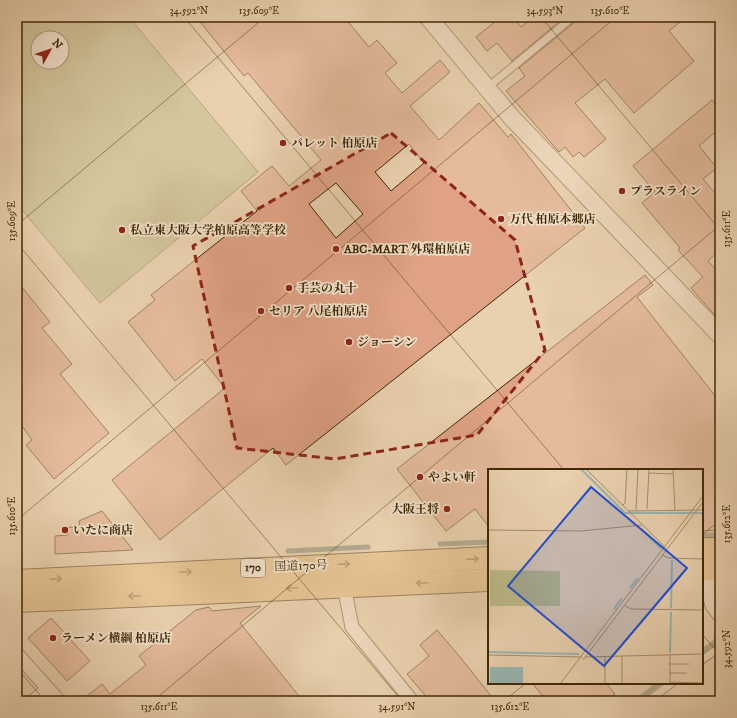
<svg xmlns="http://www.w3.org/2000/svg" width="737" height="718" viewBox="0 0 737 718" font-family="'IM FELL DW Pica','Noto Serif JP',serif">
<rect width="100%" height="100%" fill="#e9d0ae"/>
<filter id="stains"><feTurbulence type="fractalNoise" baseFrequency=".005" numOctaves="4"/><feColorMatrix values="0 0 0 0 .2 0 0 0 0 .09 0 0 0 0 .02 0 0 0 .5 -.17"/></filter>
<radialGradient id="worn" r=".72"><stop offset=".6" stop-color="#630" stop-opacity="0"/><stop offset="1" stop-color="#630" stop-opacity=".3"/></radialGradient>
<!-- green -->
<path fill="#bbba88" stroke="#7d7146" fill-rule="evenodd" d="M17,17H129L258,172L100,303L17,204ZM38,38H62V62H38Z"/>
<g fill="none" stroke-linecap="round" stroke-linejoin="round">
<!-- stream -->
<g stroke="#747d6b" stroke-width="5">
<polyline points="702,535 720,535"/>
<polyline points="440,544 489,542"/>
<polyline points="288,551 368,547"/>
<polyline points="702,652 716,641 717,626"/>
<polyline points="636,701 660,683"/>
</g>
</g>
<!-- building -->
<g fill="#dfa284" stroke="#3f2804" fill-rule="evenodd">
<path d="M196,17H344L369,47L377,40L397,63L385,73L402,93L440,60L450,72L410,106L439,140L479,103L508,137L511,134L585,228L286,465L273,448L160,540L112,480L225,388L202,359L175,381L128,322L155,300L151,295L257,211L241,191L272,166L289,186L321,160L248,73L244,76ZM409,144L424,163L391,191L375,172ZM336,183L363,214L336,238L309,204Z"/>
<polygon points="501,17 513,17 521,27 533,17 565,17 512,61 497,43 487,51 476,37"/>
<polygon points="578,17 686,17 669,31 694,61 634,113 605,79 575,103 606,139 584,157 579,152 573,157 565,147 559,152 506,91 525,76 519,68 576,21"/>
<polygon points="712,100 720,109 720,128 699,146 717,168 703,179 720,199 720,204 714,209 720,216 720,250 708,261 720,274 720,321 691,288 703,277 678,250 680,248 642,203 655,192 633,166"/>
<polygon points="645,275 653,285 637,297 720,402 718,474 720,475 720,530 702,531 702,470 489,470 489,527 475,509 446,531 397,469"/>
<polygon points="17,281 50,322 42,328 72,364 60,374 109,433 54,479 26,445 32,440 17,419"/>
<polygon points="102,511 133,550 55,554 55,536 68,535 68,527 80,528 79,521"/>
<polygon points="261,606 240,623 303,701 81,701 102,684 110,694 146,665 139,656 196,610 209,607 212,611"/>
<polygon points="51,618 90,661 67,681 28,638"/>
<polygon points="437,630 460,657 495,701 430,701 407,674 429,656 420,645"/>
<polygon points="532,683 606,683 615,694 606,701 547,701"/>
</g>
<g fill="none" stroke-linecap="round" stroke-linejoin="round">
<!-- service casing -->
<g stroke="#6a522e" stroke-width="9">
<g id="service">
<polyline points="487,88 573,17"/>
<polyline points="702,660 720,647"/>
<polyline points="648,701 672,683"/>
</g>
</g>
<!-- minor casing -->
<g stroke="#6a522e" stroke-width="15">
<g id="minor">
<polyline points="344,586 352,627 412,701"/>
<polyline points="17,654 59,701"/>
<polyline points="33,701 48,689"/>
</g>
</g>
<!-- tertiary casing -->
<g stroke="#6a522e" stroke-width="19">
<g id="tertiary">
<polyline points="428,17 512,118 720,335"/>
<polyline points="702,559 714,605 720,613"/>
</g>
</g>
<!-- trunk casing -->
<g stroke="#3f2804" stroke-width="24">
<g id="trunk">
<polyline points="702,549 720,549"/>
<polyline points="702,569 720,569"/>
<polyline points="17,581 489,558"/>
<polyline points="17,601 489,580"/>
</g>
</g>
<!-- service -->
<use href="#service" stroke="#f1e0ca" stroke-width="7"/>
<!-- minor -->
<use href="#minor" stroke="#f1e0ca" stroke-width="13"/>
<!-- tertiary -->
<use href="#tertiary" stroke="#f1e0ca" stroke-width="17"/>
<!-- trunk -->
<use href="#trunk" stroke="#e4b877" stroke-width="22"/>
</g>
<!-- one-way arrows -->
<defs><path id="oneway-shaft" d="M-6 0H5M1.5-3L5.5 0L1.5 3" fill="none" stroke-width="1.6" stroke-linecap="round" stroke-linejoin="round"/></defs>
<g stroke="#896938">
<use href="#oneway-shaft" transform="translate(473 559) rotate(-2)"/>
<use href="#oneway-shaft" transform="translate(344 564) rotate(-2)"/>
<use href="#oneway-shaft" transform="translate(186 572) rotate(-3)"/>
<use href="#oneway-shaft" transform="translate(56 579) rotate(-3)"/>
<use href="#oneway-shaft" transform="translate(422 583) rotate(178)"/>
<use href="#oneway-shaft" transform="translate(292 588) rotate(177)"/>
<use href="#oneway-shaft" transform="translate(134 596) rotate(177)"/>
</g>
<!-- marked area -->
<path d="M0 0H737V718H0ZM391,133L515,240L545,350L477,435L335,459L237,448L193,246Z" fill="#e9d0ae" fill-opacity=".55" fill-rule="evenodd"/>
<path fill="none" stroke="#8f2418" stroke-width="3" stroke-dasharray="8 5" stroke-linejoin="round" d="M391,133L515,240L545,350L477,435L335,459L237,448L193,246Z"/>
<!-- ticks -->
<path fill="none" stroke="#3f2804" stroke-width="1" stroke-opacity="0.45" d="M184,17L564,470M541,17L720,230M17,225L265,17M17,243L402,701M17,520L616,17M702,535L720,520M702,634L720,655M17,668L45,701M153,701L720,225M504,701L526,683"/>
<!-- markers -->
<g fill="#8f2418" stroke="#f1e0ca" stroke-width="1.5">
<circle cx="283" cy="143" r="4"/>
<circle cx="622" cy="191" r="4"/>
<circle cx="501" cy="219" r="4"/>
<circle cx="122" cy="230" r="4"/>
<circle cx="336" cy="249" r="4"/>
<circle cx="289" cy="288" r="4"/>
<circle cx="261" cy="311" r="4"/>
<circle cx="349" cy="342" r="4"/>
<circle cx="420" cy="477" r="4"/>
<circle cx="447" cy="509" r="4"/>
<circle cx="65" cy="530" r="4"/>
<circle cx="53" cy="638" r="4"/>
</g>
<g text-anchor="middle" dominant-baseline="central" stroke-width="3.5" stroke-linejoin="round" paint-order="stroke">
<!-- shield labels -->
<rect fill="#f1e0ca" stroke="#745f3f" stroke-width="1" x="241" y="559" width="24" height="18" rx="3"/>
<g font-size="11" font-weight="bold" fill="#3f2804">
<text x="253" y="568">170</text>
</g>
<!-- poi labels -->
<g font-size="12" font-weight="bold" fill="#3f2804" stroke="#f1e0ca" text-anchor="start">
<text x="291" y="143">パレット 柏原店</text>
<text x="630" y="191">プラスライン</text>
<text x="509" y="219">万代 柏原本郷店</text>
<text x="130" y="230">私立東大阪大学柏原高等学校</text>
<text x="344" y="249">ABC-MART 外環柏原店</text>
<text x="297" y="288">手芸の丸十</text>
<text x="269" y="311">セリア 八尾柏原店</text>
<text x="357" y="342">ジョーシン</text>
<text x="428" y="477">やよい軒</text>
<text x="439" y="509" text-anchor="end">大阪王将</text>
<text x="73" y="530">いたに商店</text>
<text x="61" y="638">ラーメン横綱 柏原店</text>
</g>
<!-- street labels -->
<g font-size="12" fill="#3f2804" stroke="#f1e0ca">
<text transform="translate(301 566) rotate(-2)">国道170号</text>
</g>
</g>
<!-- overview -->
<g transform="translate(488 469)">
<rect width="215" height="215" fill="#e9d0ae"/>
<path d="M2,101L72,102V137H2Z" fill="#bbba88"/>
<path d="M2,198H35V215H2Z" fill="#98b6b0"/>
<path fill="none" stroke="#98b6b0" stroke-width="2" d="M93,0L137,44H215M152,59L173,79M142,119L150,109M183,139L184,91M126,140L134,129M0,183L91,185M182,184L183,143"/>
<path fill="none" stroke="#a58d6a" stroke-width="1" d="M98,0L178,79M185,0L187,41M161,4L185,5M134,37L137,34L139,0M159,40L161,0M148,41L150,0M140,42L215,41M0,61L93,62L154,56M174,86L181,89L215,90M137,137L143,140L215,141M0,186L94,188M182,186V214M97,188L215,185M95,191L215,33M181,195H201M181,204H199M182,213L215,214M72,215L215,27M117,215V188M134,215V187"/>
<path fill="#1d4ed8" fill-opacity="0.15" stroke="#1d4ed8" stroke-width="2" d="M103,18L199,99L116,197L20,117Z"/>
<rect width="215" height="215" fill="none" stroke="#3f2804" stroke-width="2"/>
</g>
<!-- margin -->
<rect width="737" height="718" fill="none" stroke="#e9d0ae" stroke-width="44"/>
<!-- north arrow -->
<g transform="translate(50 50) rotate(50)"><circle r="19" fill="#f1e0ca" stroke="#aa967b"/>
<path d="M0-3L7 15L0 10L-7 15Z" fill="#8f2418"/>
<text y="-6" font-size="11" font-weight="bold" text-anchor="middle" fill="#3f2804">N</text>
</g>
<rect x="22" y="22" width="693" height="674" fill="none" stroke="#3f2804" stroke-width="1.5"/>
<g font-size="10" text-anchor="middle" fill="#3f2804">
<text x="189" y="14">34.592°N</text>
<text x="259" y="14">135.609°E</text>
<text x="545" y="14">34.593°N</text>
<text x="610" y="14">135.610°E</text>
<text transform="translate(11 221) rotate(-90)" y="4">135.609°E</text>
<text transform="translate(726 229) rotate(-90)" y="4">135.611°E</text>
<text transform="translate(11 516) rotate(-90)" y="4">135.610°E</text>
<text transform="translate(726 524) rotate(-90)" y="4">135.612°E</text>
<text transform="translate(726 649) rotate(-90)" y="4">34.592°N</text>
<text x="159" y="710">135.611°E</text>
<text x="397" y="710">34.591°N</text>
<text x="510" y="710">135.612°E</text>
</g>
<rect width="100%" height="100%" filter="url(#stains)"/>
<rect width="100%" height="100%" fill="url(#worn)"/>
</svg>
